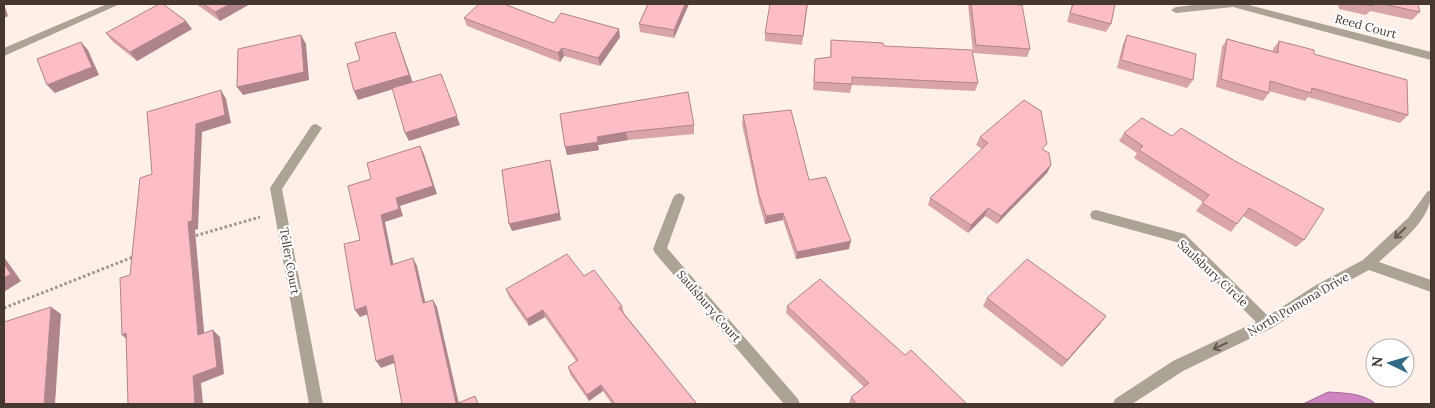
<svg xmlns="http://www.w3.org/2000/svg" width="1435" height="408" viewBox="0 0 1435 408" font-family="Lora,serif">
<rect width="100%" height="100%" fill="#feefe8"/>
<!-- water -->
<path fill="#cf83c0" stroke="#a66c95" d="M1328,392C1344,393 1363,393 1376,404H1303Z"/>
<g fill="none" stroke-linecap="round" stroke-linejoin="round">
<!-- path -->
<g stroke="#a1928b" stroke-width="3" stroke-dasharray="2.5 2.5" stroke-linecap="butt">
<polyline points="191,237 260,217"/>
<polyline points="4,308 133,257"/>
</g>
<!-- minor -->
<g fill="#aba395" fill-rule="evenodd">
<polygon points="107,4 120,4 4,56 4,48"/>
<polygon points="1204,4 1245,4 1431,52 1431,60 1233,7 1176,13 1171,10 1176,7"/>
<polygon points="316,124 322,128 282,189 323,404 309,404 270,188 312,125"/>
<path d="M1431,190C1433,220 1399,243 1379,262L1431,280V292L1369,270L1326,293L1272,328L1183,371L1132,404H1113L1115,399L1173,361L1256,322L1176,242L1092,219L1090,215L1092,211L1096,210L1185,234L1268,316L1316,285L1363,260L1408,218L1427,192Z"/>
<polygon points="679,193 683,195 685,198 667,248 798,399 800,404 784,404 655,253 653,249 673,198 675,195"/>
</g>
</g>
<!-- wall -->
<g fill="#d9a3aa">
<polygon points="196,4 250,4 220,21"/>
<polygon points="648,4 689,4 674,38 640,32 639,24"/>
<polygon points="808,4 802,45 765,41 765,33"/>
<polygon points="968,4 1017,4 1030,49 1027,57 973,53"/>
<polygon points="1072,4 1115,4 1111,24 1106,32 1067,22"/>
<polygon points="1336,4 1418,4 1420,12 1412,20 1370,11 1366,15 1339,9 1338,4"/>
<polygon points="464,18 554,23 620,37 600,66 564,56 560,62 467,26"/>
<polygon points="192,29 137,61 112,41 106,33"/>
<polygon points="1127,35 1193,80 1187,88 1117,68 1123,44"/>
<polygon points="1227,39 1273,51 1273,49 1279,41 1314,54 1408,115 1400,123 1308,97 1305,101 1269,91 1269,93 1263,101 1216,87 1222,47"/>
<polygon points="831,40 884,46 978,83 975,91 852,85 850,93 813,90 815,59 830,57"/>
<polygon points="560,114 694,125 694,134 628,140 598,145 599,150 567,155"/>
<polygon points="743,115 809,180 849,249 796,259 783,220 765,224 759,203 742,124"/>
<polygon points="1124,133 1304,240 1296,247 1243,216 1231,232 1196,211 1203,202 1134,158 1137,153 1119,141"/>
<polygon points="980,137 1044,150 1051,165 1047,173 997,224 985,216 968,233 928,205 930,198 982,149 976,145"/>
<polygon points="584,276 622,306 624,313 697,404 612,404 603,391 589,401 570,374 568,367 576,361 545,317 529,326 509,297 506,289"/>
<polygon points="987,298 1106,316 1062,367 983,306"/>
<polygon points="787,306 905,355 967,404 850,404 849,403 851,397 864,387 786,313"/>
</g>
<!-- shaded-wall -->
<g fill="#b0848b">
<polygon points="4,4 8,16 4,18"/>
<polygon points="230,4 250,4 220,21 215,12"/>
<polygon points="685,4 689,4 674,38 674,30"/>
<polygon points="186,21 192,29 137,61 130,52"/>
<polygon points="619,29 620,37 600,66 598,58"/>
<polygon points="395,32 413,83 358,100 354,91"/>
<polygon points="301,35 306,44 309,80 243,95 237,87"/>
<polygon points="81,42 88,50 99,75 55,93 47,85"/>
<polygon points="562,48 564,56 560,62 558,53"/>
<polygon points="441,74 460,125 409,141 405,133"/>
<polygon points="221,90 226,99 231,123 202,132 198,229 195,230 205,342 198,335 188,222 196,124"/>
<polygon points="626,132 628,140 598,145 599,150 567,155 565,147 597,137"/>
<polygon points="420,146 424,154 437,194 400,206 403,216 385,222 395,272 391,265 381,215 396,198"/>
<polygon points="550,160 552,168 561,220 512,231 509,224"/>
<polygon points="1051,165 1047,173 997,224 1001,216"/>
<polygon points="988,208 985,216 968,233 971,225"/>
<polygon points="783,213 783,220 765,224 766,216"/>
<polygon points="851,241 849,249 796,259 797,252"/>
<polygon points="4,257 21,281 4,292"/>
<polygon points="413,258 417,266 427,310 423,303"/>
<polygon points="433,300 437,307 459,404 456,404"/>
<polygon points="366,306 371,313 360,317 355,310"/>
<polygon points="51,307 61,314 55,404 44,404"/>
<polygon points="543,310 545,317 529,326 527,319"/>
<polygon points="1106,316 1101,323 1062,367 1067,360"/>
<polygon points="213,330 220,337 224,374 201,383 203,404 195,404 193,376"/>
<polygon points="126,333 130,342 122,335"/>
<polygon points="393,355 397,362 381,368 376,361"/>
<polygon points="601,385 603,391 589,401 587,395"/>
</g>
<!-- building -->
<g fill="#fcbdc6" stroke="#b0848b">
<polygon points="159,4 163,4 186,21 130,52 106,33"/>
<polygon points="203,4 230,4 215,12"/>
<polygon points="479,4 504,4 554,23 561,13 619,29 598,58 562,48 558,53 464,18"/>
<polygon points="648,4 685,4 674,30 639,24"/>
<polygon points="770,4 807,4 803,36 765,33"/>
<polygon points="971,4 1017,4 1017,5 1022,5 1030,49 976,45"/>
<polygon points="1073,4 1115,4 1111,24 1070,13"/>
<polygon points="1361,4 1373,4 1373,6"/>
<polygon points="1383,4 1418,4 1420,12"/>
<polygon points="395,32 409,75 354,91 347,64 360,60 355,43"/>
<polygon points="301,35 304,72 237,87 238,49"/>
<polygon points="1127,35 1196,54 1193,80 1121,60"/>
<polygon points="1227,39 1278,53 1279,41 1314,50 1314,54 1407,80 1408,115 1312,88 1311,93 1270,81 1269,93 1221,79"/>
<polygon points="831,40 883,43 884,46 972,50 978,83 852,77 852,84 814,82 815,59 831,57"/>
<polygon points="81,42 92,67 47,85 37,59"/>
<polygon points="441,74 457,116 405,133 392,88"/>
<polygon points="221,90 225,115 196,124 192,221 188,222 198,335 213,330 217,367 193,376 195,404 128,404 126,333 122,335 120,278 130,275 140,178 152,174 147,112"/>
<polygon points="688,92 694,125 626,132 597,137 598,142 565,147 560,114"/>
<polygon points="1024,100 1041,111 1047,144 1042,149 1049,153 1051,165 1001,216 988,208 971,225 930,198 988,143 980,137"/>
<polygon points="791,110 809,180 826,177 851,241 797,252 783,213 766,216 759,195 743,115"/>
<polygon points="1142,118 1172,136 1181,128 1235,161 1324,209 1304,240 1249,208 1237,224 1202,203 1209,195 1139,150 1143,146 1124,133"/>
<polygon points="420,146 433,186 396,198 399,209 381,215 391,265 413,258 423,303 433,300 456,404 475,396 478,404 402,404 393,355 376,361 366,306 355,310 344,244 360,240 348,186 371,179 367,163"/>
<polygon points="550,160 559,213 509,224 502,170"/>
<polygon points="567,254 584,276 594,270 622,306 619,308 697,404 615,404 601,385 587,395 568,367 578,360 543,310 527,319 506,289"/>
<polygon points="1027,259 1106,316 1067,360 987,298"/>
<polygon points="4,264 11,274 4,278"/>
<polygon points="820,279 905,355 911,350 967,404 857,404 851,397 869,383 787,306"/>
<polygon points="51,307 44,404 4,404 4,322"/>
</g>
<!-- one-way arrows -->
<defs><path id="oneway-shaft" d="M-6 0H5M1.5-3L5.5 0L1.5 3" fill="none" stroke-width="1.6" stroke-linecap="round" stroke-linejoin="round" transform="scale(1.25)"/></defs>
<g stroke="#64574f">
<use href="#oneway-shaft" transform="translate(1400 233) rotate(136)"/>
<use href="#oneway-shaft" transform="translate(1220 346) rotate(155)"/>
</g>
<g text-anchor="middle" dominant-baseline="central" stroke-width="4.5" stroke-linejoin="round" paint-order="stroke">
<!-- street labels -->
<g font-size="12" fill="#463731" stroke="#fff">
<text transform="translate(1366 26) rotate(15)">Reed Court</text>
<text transform="translate(290 261) rotate(80)">Teller Court</text>
<text transform="translate(1213 273) rotate(43)">Saulsbury Circle</text>
<text transform="translate(1298 304) rotate(-30)">North Pomona Drive</text>
<text transform="translate(709 306) rotate(49)">Saulsbury Court</text>
</g>
</g>
<!-- border -->
<rect width="1435" height="408" fill="none" stroke="#463731" stroke-width="10"/>
<!-- north arrow -->
<g transform="translate(1390 363) rotate(275)"><circle r="24" fill="#ffffff" stroke="#b5afad"/>
<path d="M0-4L9 19L0 12L-9 19Z" fill="#316a84"/>
<text y="-8" font-size="14" font-weight="bold" text-anchor="middle" fill="#463731">N</text>
</g>
</svg>
